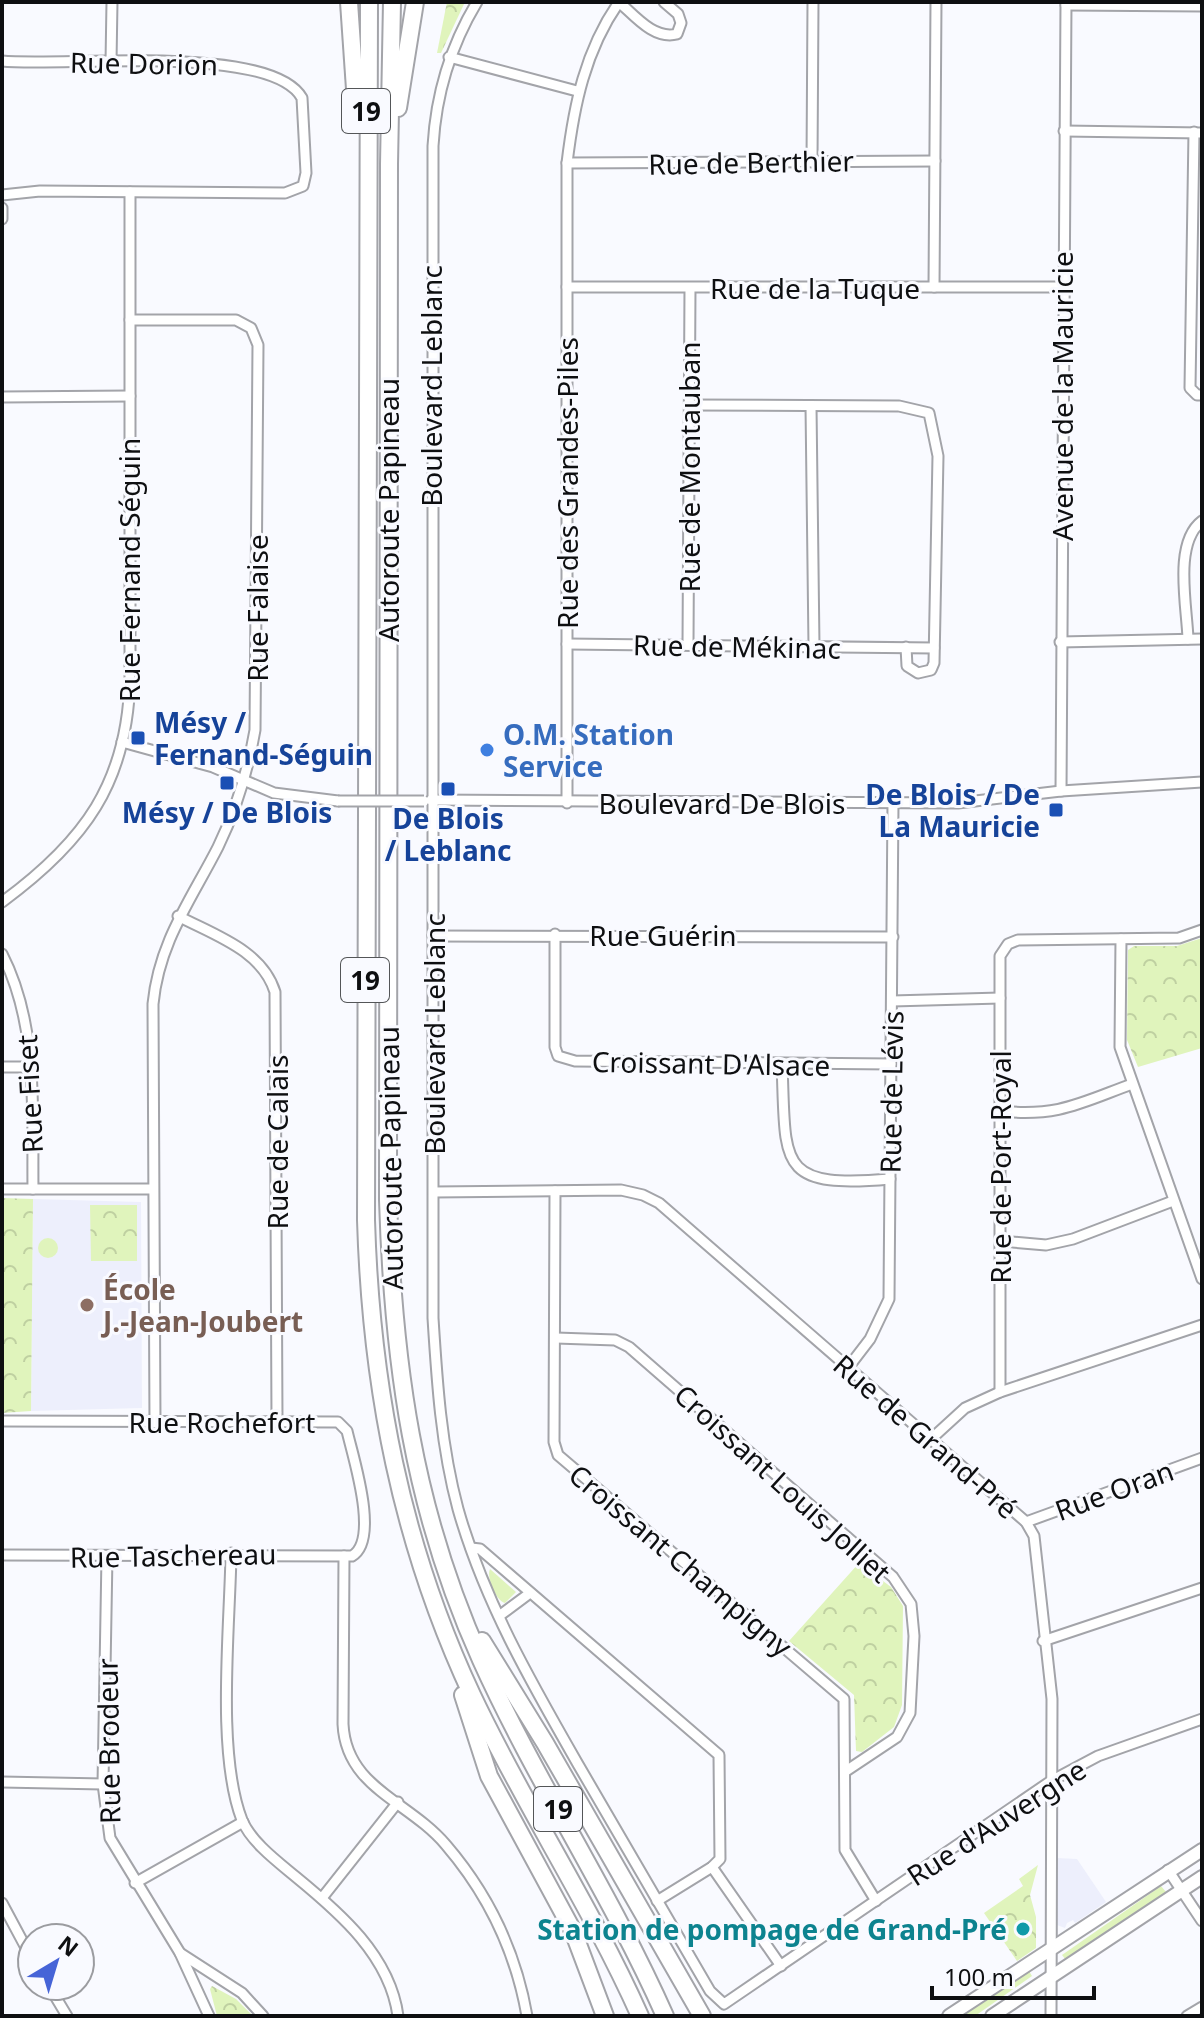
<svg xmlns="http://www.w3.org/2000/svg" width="1204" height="2018" viewBox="0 0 1204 2018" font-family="'Noto Sans',sans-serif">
<defs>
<pattern id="forest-crowns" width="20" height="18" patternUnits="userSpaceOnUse" patternTransform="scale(2)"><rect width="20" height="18" fill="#e0f4bc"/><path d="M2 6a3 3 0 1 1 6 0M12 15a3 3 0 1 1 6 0" fill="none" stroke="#bfd0a1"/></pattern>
</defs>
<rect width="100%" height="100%" fill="#f9faff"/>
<!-- built -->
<g fill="#edeffc">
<polygon points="33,1199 141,1202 142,1408 31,1411"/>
<polygon points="1057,1858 1077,1859 1106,1902 1075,1923 1073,1920 1067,1923 1065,1928 1057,1925"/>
</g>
<!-- green -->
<g fill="#e0f4bc">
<path d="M490,1569L516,1592L505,1603C496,1601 486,1577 490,1569Z"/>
<polygon points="1161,1886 1166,1892 1066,1960 1062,1955"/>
<polygon points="1029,1971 1032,1976 975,2016 961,2016"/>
</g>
<!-- forest -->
<g fill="url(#forest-crowns)">
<polygon points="447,2 465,2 441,53 437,53"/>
<polygon points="1202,938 1202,1048 1138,1067 1127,1040 1128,950 1134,946 1177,946"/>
<polygon points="2,1198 33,1199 31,1411 2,1413"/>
<polygon points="90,1205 137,1205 137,1261 91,1261"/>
<circle cx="48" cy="1248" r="10"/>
<polygon points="859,1563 891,1587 903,1606 902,1705 894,1727 862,1752 856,1751 854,1695 789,1641"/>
<polygon points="1038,1865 1030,1895 1036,1917 1036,1948 1017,1961 984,1913 1023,1886 1019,1879"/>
<polygon points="212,1986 236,1999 253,2016 217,2016 210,1989"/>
</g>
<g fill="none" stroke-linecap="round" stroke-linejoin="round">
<!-- minor casing -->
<g stroke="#a3a4a9" stroke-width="13">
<g id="minor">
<path d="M477,2C450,47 436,94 433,146V1318C437,1382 441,1446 458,1509C484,1601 532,1684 579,1766C623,1841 666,1916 710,1991L724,2004L1051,1781L1098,1756L1202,1719"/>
<path d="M619,2C635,16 654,40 677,34L681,23L678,14L664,2"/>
<polyline points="1066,5 1202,6"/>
<polyline points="449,57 577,91"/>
<path d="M2,61C62,67 271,43 302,98L306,173L303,186L285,193L40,191L2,195"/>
<polyline points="111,62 112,2"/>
<polyline points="1064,131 1202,133"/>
<polyline points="1194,132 1190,388 1197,395 1202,395"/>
<polyline points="812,162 813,2"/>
<polyline points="567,163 935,161"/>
<polyline points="2,208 2,219"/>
<polyline points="567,287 1062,287"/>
<polyline points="934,287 936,2"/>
<path d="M130,320H236L251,328L258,345L255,730C248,770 236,810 218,847C191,900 159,942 153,1004L155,1423"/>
<polyline points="2,397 130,396"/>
<polyline points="689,405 899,406 929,413 938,456 934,663 931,670 918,673 907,666 906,647"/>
<polyline points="811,406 814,646"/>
<path d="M1188,639C1187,606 1173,543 1202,521"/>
<polyline points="1060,642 1202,639"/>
<polyline points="567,644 934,648"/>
<polyline points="688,645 690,288"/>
<polyline points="122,742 213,767 274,793 338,801"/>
<polyline points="1061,791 1066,2"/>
<polyline points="431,800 958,803 1061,791 1202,782"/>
<path d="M567,803V163C574,105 585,51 619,2"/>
<path d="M2,902C84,842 128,783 130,677V192"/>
<path d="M178,916C214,935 262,950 275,992L277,1421"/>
<polyline points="555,934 555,1047 558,1056 575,1061 891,1064"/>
<polyline points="433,936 893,937"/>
<polyline points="1121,939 1120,1047 1202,1279"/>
<path d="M2,954C39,1026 32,1111 33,1189"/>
<polyline points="892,1001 1000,998"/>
<path d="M782,1064C786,1164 776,1189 890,1179"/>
<polyline points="2,1067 31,1067"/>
<path d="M999,1111C1058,1117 1078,1104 1132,1084"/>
<polyline points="2,1189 153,1189"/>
<polyline points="555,1191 554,1442 558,1455 844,1699 845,1850 876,1901"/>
<polyline points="434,1192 621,1190 643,1195 659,1203 1026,1522 1034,1536 1052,1699 1051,2016"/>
<polyline points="1000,1241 1046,1245 1073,1239 1173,1201"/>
<polyline points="556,1338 615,1340 629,1347 893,1577 911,1604 914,1636 910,1713 897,1737 846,1771"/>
<polyline points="847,1369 870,1339 889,1299 893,803"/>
<polyline points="1000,1392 1000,956 1008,944 1018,940 1179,938 1202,930"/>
<path d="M2,1421L338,1422L347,1431C353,1457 380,1540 352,1556L2,1555"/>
<polyline points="930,1440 965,1408 1000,1392 1202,1325"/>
<polyline points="1026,1522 1202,1458"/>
<polyline points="471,1548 480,1549 719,1755 720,1859 712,1867 657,1901"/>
<path d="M231,1553C230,1627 216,1753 242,1820C251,1842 278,1862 296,1877C340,1913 390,1956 398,2016"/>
<polyline points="107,1556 103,1784 110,1838 180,1953 209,2016"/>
<path d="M344,1556L343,1724C346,1788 409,1801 446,1845C488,1894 516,1953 527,2016"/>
<polyline points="499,1616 530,1593"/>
<polyline points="1043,1641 1202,1588"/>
<polyline points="2,1782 103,1784"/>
<polyline points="712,1867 781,1966"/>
<polyline points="1168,1870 1202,1921"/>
<polyline points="135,1883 243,1822"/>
<polyline points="322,1898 398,1802"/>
<polyline points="2,1903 32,1959"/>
<polyline points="180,1953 242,1993 263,2016"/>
<polyline points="49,1986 67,2016"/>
<polyline points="1187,2016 1202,2007"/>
</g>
</g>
<!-- tertiary casing -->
<g stroke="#a3a4a9" stroke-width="16">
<g id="tertiary">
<polyline points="949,2016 1202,1850"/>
<polyline points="992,2016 1202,1877"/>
</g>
</g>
<!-- motorway casing -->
<g stroke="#a3a4a9" stroke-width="20">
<g id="motorway">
<polyline points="349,2 357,118"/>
<path d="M369,2L366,1220C371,1387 401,1543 472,1695C523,1804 591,1906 640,2016"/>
<path d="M392,2L389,164L388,1200C393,1364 413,1509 481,1660C536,1782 611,1894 665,2016"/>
<polyline points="398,108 415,2"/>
<polyline points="482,1641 545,1743 702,2016"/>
<polyline points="463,1695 489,1776 573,1931 605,2016"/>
</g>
</g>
<!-- minor -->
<use href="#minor" stroke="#fff" stroke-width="9"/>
<!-- tertiary -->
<use href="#tertiary" stroke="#fff" stroke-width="12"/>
<!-- motorway -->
<use href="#motorway" stroke="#fff" stroke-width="16"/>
<!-- minor-bridge casing -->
<g stroke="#a3a4a9" stroke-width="13" stroke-linecap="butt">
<polyline id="minor-bridge" points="338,801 424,801"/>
</g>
<!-- minor-bridge -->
<use href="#minor-bridge" stroke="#fff" stroke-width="9"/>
</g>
<!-- markers -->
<g fill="#1a4fb4" stroke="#f9faff" stroke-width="3">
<rect x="130" y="730" width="16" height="16" rx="4"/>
<rect x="219" y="775" width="16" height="16" rx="4"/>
<rect x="440" y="781" width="16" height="16" rx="4"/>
<rect x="1048" y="802" width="16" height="16" rx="4"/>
</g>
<circle fill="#3f7fe0" stroke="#f9faff" stroke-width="3" cx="487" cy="750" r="8"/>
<circle fill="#8d6e63" stroke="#f9faff" stroke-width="3" cx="87" cy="1305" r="8"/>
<circle fill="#0f9aa8" stroke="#f9faff" stroke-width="3" cx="1023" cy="1929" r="8"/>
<g text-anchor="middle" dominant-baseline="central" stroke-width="6" stroke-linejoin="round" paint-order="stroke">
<!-- shield labels -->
<g fill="#f9faff" stroke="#545658" stroke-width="2">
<rect x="342" y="89" width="48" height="44" rx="6"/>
<rect x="341" y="958" width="48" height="44" rx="6"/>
<rect x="534" y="1787" width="48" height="44" rx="6"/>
</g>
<g font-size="26" font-weight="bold" fill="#0e0f11">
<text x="366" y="111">19</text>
<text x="365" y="980">19</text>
<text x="558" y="1809">19</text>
</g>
<!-- street labels -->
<g font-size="28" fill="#0e0f11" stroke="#f9faff">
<text transform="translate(144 63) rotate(1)">Rue Dorion</text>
<text transform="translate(751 162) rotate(-1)">Rue de Berthier</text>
<text x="815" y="288">Rue de la Tuque</text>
<text transform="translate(431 386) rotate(-90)">Boulevard Leblanc</text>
<text transform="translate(1062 396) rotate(-90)">Avenue de la Mauricie</text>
<text transform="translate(689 467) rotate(-90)">Rue de Montauban</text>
<text transform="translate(567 483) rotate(-90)">Rue des Grandes-Piles</text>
<text transform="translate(388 510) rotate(-90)">Autoroute Papineau</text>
<text transform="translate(129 570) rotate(-90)">Rue Fernand Séguin</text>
<text transform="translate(257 608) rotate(-90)">Rue Falaise</text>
<text transform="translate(737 646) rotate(1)">Rue de Mékinac</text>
<text x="722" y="803">Boulevard De Blois</text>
<text x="663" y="935">Rue Guérin</text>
<text transform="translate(434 1034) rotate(-90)">Boulevard Leblanc</text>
<text transform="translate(711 1063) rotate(1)">Croissant D'Alsace</text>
<text transform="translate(891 1092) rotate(-89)">Rue de Lévis</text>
<text transform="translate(29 1094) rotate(-93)">Rue Fiset</text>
<text transform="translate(277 1142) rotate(-90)">Rue de Calais</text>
<text transform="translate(390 1158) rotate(-91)">Autoroute Papineau</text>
<text transform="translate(1000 1167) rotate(-90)">Rue de Port-Royal</text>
<text x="222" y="1422">Rue Rochefort</text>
<text transform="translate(926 1436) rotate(41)">Rue de Grand-Pré</text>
<text transform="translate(783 1483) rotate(42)">Croissant Louis Jolliet</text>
<text transform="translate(1114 1490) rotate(-20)">Rue Oran</text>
<text transform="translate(173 1555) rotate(-1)">Rue Taschereau</text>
<text transform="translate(681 1560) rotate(40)">Croissant Champigny</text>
<text transform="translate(108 1741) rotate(-91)">Rue Brodeur</text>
<text transform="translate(996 1822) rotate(-33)">Rue d'Auvergne</text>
</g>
<!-- transit labels -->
<g font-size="28" font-weight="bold" fill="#164399" stroke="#f9faff">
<text x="154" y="722" text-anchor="start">Mésy /<tspan x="154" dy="32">Fernand-Séguin</tspan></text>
<text x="1040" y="794" text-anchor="end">De Blois / De<tspan x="1040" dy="32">La Mauricie</tspan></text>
<text x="227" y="812">Mésy / De Blois</text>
<text x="448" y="818">De Blois<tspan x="448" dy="32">/ Leblanc</tspan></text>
</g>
<!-- shop labels -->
<g font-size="28" font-weight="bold" fill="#366cbe" stroke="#f9faff" text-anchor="start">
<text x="503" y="734">O.M. Station<tspan x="503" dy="32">Service</tspan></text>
</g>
<!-- education labels -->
<g font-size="28" font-weight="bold" fill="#785e54" stroke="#f9faff" text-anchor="start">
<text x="103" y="1289">École<tspan x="103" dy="32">J.-Jean-Joubert</tspan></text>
</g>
<!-- culture labels -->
<g font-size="28" font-weight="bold" fill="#0d838f" stroke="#f9faff" text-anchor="end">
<text x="1007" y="1929">Station de pompage de Grand-Pré</text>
</g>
</g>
<!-- border -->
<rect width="1204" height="2018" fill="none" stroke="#0e0f11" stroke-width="8"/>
<!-- north arrow -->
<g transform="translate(56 1962) rotate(38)"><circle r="38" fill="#f9faff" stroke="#9b9ca0" stroke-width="2"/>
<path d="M0-6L14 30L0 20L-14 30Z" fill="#4664d7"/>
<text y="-12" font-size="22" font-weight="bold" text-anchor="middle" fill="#0e0f11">N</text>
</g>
<!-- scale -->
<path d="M932 1986v12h162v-12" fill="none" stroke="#0e0f11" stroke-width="4"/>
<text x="944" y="1986" font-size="24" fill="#0e0f11" stroke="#f9faff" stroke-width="6" paint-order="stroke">100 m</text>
</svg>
